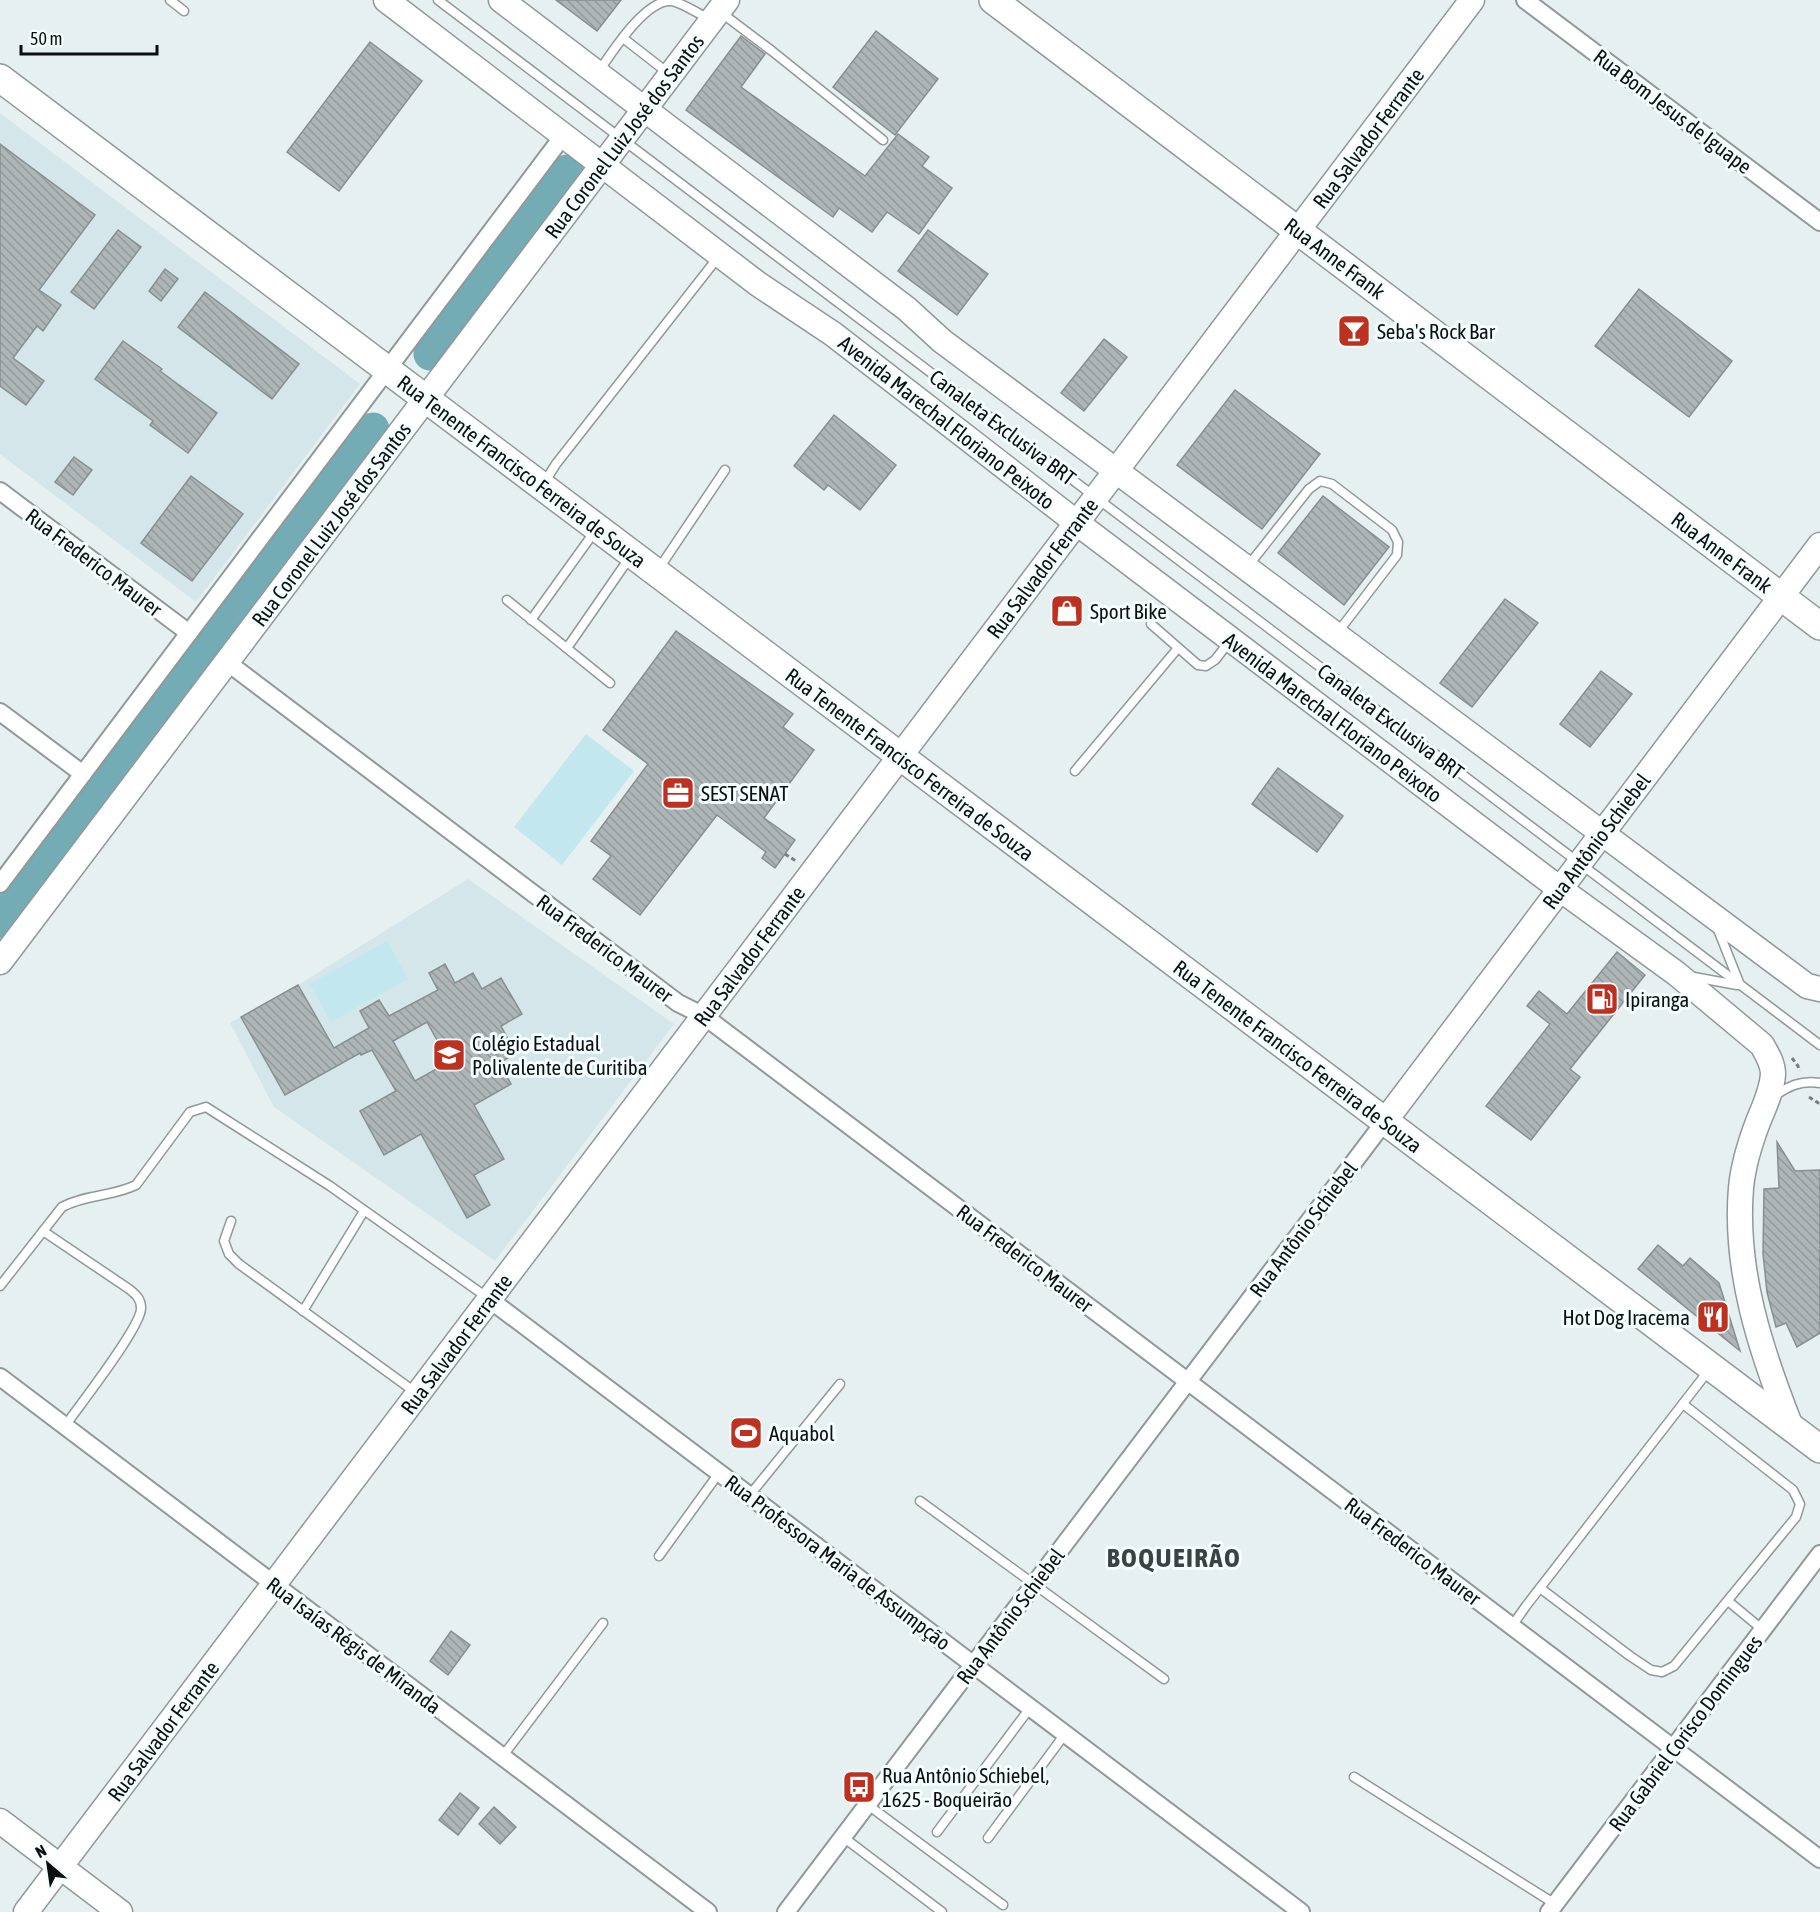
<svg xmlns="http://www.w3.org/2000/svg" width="1820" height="1912" viewBox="0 0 1820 1912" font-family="'Asap Condensed',sans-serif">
<defs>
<pattern id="building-back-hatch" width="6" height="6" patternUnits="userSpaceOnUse" patternTransform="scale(1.5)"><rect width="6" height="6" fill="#adb5b6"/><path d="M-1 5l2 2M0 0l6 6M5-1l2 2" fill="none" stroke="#949a9b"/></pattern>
</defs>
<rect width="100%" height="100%" fill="#e7f0f1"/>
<!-- built -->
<g fill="#d4e6ea">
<polygon points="0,113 360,384 196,602 0,454"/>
<polygon points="468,879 674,1024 495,1261 274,1107 230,1023 298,985"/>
</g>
<!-- park -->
<g fill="#c3e7ee">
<polygon points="586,734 634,771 562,865 514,827"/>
<polygon points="387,941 408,979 331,1022 310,984"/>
</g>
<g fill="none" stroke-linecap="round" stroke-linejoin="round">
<!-- river -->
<g stroke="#74acb6" stroke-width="33">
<polyline points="430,354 567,171"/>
<polyline points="0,922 373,429"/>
</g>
</g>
<!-- building -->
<g fill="url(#building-back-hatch)" stroke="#878f90" stroke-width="1.5" fill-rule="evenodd">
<polygon points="556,0 621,0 597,31"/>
<polygon points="876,31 938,79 895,135 833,87"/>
<polygon points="741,36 765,54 741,87 865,176 898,134 929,157 922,166 952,188 919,234 887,212 872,232 839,208 833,217 686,110"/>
<polygon points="370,42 422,81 339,191 287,152"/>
<polygon points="0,144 95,215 39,290 61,305 43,331 37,326 13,358 44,381 26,405 0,386"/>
<polygon points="118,230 141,247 94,309 71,292"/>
<polygon points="928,230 988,274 957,315 898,271"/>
<polygon points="165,269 178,279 161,301 149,291"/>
<polygon points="1639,289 1732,361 1689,417 1595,346"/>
<polygon points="205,292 299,364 272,399 178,327"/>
<polygon points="1104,339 1127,357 1084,411 1061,393"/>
<polygon points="123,341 162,369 160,371 217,413 188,453 150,425 153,421 95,379"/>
<polygon points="1235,390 1320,454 1262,529 1177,465"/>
<polygon points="834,415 896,465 860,510 828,485 824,490 794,466"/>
<polygon points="74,457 92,470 73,495 55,482"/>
<polygon points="191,476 243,514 192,581 141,543"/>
<polygon points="1323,496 1389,547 1344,605 1278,553"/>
<polygon points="1505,599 1538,623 1472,707 1440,683"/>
<polygon points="676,631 793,714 783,727 814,750 764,818 795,840 775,868 762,858 766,852 717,815 640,915 593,879 611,856 591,841 648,764 603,730"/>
<polygon points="1601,671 1632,694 1590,747 1560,724"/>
<polygon points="1278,768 1343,816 1317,852 1252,804"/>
<polygon points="1617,952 1645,975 1570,1069 1580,1077 1531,1140 1486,1106 1550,1024 1527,1006 1539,991 1567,1014"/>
<path d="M445,964L455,983L473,973L482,989L501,978L522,1014L501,1026L516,1053L499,1063L511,1084L474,1105L504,1159L474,1175L490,1205L467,1218L421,1134L384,1155L360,1111L396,1091L372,1050L361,1055L360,1053L285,1095L241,1017L298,985L334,1048L369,1028L360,1011L379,1000L389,1016L438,990L429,973ZM427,1022L449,1062L415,1081L393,1041Z"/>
<polygon points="1777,1142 1795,1171 1820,1170 1820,1333 1797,1347 1786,1323 1776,1327 1767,1292 1763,1254 1764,1189 1779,1188"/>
<polygon points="1658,1245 1683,1266 1690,1258 1719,1283 1740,1351 1638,1269"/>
<polygon points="451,1631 470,1645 448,1675 430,1661"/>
<polygon points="460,1793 479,1808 458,1835 439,1820"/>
<polygon points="494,1807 516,1827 500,1844 479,1824"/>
</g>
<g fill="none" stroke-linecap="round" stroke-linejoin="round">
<!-- lane casing -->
<g stroke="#90999a" stroke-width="11">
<g id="lane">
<polyline points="170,0 184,11"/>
<polyline points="438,0 1820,1045"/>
<polyline points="719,11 772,51 883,140"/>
<polyline points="623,38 668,73"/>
<path d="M599,71C613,51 645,0 671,1C681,2 699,14 709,19"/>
<polyline points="544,483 556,464 719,256"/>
<polyline points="1248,566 1309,489 1320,481 1332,484 1392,530 1398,542 1397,555 1338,632"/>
<polyline points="658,570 725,470"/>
<polyline points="507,600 610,683"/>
<polyline points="531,620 595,531"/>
<polyline points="1151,624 1198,665 1206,666 1215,660 1229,642"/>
<polyline points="567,648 630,557"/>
<polyline points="1075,771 1178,648"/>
<polyline points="1717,927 1740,985"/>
<polyline points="1694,977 1737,985"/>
<path d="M1773,1097C1788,1086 1801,1080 1820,1083"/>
<polyline points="231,1221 224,1241 229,1254 239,1264 415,1392"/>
<path d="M43,1231L129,1289C135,1294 141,1298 141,1308C142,1326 79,1406 65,1426"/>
<path d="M0,1286L62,1207C87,1194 111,1197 136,1185L190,1112L206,1107L330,1186L488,1298"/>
<polyline points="303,1311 364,1211"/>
<polyline points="749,1496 840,1384"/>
<polyline points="920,1501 1164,1679"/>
<polyline points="659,1556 719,1473"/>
<polyline points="1540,1588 1630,1656 1651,1670 1662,1672 1674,1666 1796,1517 1800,1504 1793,1490 1683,1404"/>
<polyline points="1728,1601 1763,1630"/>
<polyline points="1512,1626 1526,1606 1709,1370"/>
<polyline points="502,1757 603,1623"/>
<polyline points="1354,1777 1555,1904"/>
<polyline points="868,1805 1003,1905"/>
<polyline points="937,1832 1030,1708"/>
<polyline points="843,1837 942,1912"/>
<polyline points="988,1838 1065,1734"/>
</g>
</g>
<!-- street casing -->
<g stroke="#90999a" stroke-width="20">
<g id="street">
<polyline points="1525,0 1820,222"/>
<polyline points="0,491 189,633"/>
<polyline points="227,662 678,1003 704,1016 1820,1859"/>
<polyline points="0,712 83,774"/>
<polyline points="0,884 563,136"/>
<polyline points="489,1299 1301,1912"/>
<polyline points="0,1377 708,1912"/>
<polyline points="786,1912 1385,1121"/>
<polyline points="1549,1912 1820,1554"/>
</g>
</g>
<!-- secondary casing -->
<g stroke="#90999a" stroke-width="27">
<g id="secondary">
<path d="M386,0L758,284L833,334L1077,523L1560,889L1677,974L1762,1045C1767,1054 1773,1063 1773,1074C1772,1091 1764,1107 1758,1122C1750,1143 1743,1166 1741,1188C1734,1271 1761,1351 1791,1427"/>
<polyline points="501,0 907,309 942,341 1807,986 1820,989"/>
<polyline points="0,962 727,0"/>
<polyline points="1385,1121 1820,545"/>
<polyline points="0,1821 120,1912"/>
<polyline points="26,1912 1472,0"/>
</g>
</g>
<!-- primary casing -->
<g stroke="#90999a" stroke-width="30">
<g id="primary">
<polyline points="993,0 1820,626"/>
<polyline points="0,78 1820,1449"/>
</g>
</g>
<!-- path -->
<g stroke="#787e7f" stroke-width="3" stroke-dasharray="4.5 3" stroke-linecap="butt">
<polyline points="785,854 796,861"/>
<polyline points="1792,1058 1798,1066 1799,1071"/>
<polyline points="1809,1097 1820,1104"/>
</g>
<!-- lane -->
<use href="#lane" stroke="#fff" stroke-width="8"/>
<!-- street -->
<use href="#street" stroke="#fff" stroke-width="16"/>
<!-- secondary -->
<use href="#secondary" stroke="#fff" stroke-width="24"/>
<!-- primary -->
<use href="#primary" stroke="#fff" stroke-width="27"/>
</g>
<!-- icons -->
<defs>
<g id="bar-square" transform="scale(1.725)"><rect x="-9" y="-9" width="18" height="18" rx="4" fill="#bd3120" stroke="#f4fdff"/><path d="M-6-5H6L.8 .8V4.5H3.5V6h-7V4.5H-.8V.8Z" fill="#fff"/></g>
<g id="shop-square" transform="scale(1.725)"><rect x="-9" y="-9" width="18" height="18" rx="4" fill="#bd3120" stroke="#f4fdff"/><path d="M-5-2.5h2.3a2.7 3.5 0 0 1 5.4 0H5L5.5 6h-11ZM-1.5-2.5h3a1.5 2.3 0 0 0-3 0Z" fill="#fff"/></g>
<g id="office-square" transform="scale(1.725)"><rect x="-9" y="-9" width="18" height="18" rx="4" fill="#bd3120" stroke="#f4fdff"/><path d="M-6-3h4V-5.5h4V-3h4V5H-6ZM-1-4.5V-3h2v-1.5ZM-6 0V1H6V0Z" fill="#fff"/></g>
<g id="fuel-square" transform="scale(1.725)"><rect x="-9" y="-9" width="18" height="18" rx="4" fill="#bd3120" stroke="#f4fdff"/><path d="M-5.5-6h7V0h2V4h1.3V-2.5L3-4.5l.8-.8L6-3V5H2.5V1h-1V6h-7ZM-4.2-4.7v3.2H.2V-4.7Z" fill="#fff"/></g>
<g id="school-square" transform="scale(1.725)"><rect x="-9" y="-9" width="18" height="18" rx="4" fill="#bd3120" stroke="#f4fdff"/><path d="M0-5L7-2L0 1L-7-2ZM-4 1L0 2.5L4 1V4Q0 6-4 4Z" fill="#fff"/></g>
<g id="restaurant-square" transform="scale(1.725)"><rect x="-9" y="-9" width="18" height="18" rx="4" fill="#bd3120" stroke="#f4fdff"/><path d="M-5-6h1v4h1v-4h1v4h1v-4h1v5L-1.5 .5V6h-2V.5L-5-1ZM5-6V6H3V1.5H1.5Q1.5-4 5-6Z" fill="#fff"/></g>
<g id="stadium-square" transform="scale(1.725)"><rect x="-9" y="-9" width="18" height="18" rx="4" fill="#bd3120" stroke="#f4fdff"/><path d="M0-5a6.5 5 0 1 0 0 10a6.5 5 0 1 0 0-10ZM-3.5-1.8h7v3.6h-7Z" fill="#fff"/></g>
<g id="bus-square" transform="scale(1.725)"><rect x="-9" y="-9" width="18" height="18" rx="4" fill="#bd3120" stroke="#f4fdff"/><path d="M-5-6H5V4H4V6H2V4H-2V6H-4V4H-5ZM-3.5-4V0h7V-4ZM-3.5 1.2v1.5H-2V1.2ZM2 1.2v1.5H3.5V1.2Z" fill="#fff"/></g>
</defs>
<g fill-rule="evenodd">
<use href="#bar-square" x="1354" y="331"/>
<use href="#shop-square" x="1067" y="611"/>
<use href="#office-square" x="678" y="793"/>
<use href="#fuel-square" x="1602" y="999"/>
<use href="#school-square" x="449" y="1055"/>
<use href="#restaurant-square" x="1713" y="1317"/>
<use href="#stadium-square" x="746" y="1433"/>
<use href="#bus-square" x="859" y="1787"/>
</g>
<g text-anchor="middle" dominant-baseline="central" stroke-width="6" stroke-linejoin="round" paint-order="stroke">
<!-- street labels -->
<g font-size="21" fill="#0c0f0f" stroke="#f4fdff">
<text transform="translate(1673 111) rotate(37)">Rua Bom Jesus de Iguape</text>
<text transform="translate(624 136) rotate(-53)">Rua Coronel Luiz José dos Santos</text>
<text transform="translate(1368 138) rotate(-53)">Rua Salvador Ferrante</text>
<text transform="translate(1335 258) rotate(37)">Rua Anne Frank</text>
<text transform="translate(947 422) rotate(38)">Avenida Marechal Floriano Peixoto</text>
<text transform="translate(1003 427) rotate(37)">Canaleta Exclusiva BRT</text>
<text transform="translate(522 471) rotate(37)">Rua Tenente Francisco Ferreira de Souza</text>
<text transform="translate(331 524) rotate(-53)">Rua Coronel Luiz José dos Santos</text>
<text transform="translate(1722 552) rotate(37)">Rua Anne Frank</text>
<text transform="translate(94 562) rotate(37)">Rua Frederico Maurer</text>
<text transform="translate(1042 568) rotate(-53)">Rua Salvador Ferrante</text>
<text transform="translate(1333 717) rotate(37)">Avenida Marechal Floriano Peixoto</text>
<text transform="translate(1391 721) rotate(37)">Canaleta Exclusiva BRT</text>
<text transform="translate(910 764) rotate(37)">Rua Tenente Francisco Ferreira de Souza</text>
<text transform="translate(1596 841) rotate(-53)">Rua Antônio Schiebel</text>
<text transform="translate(605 948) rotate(37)">Rua Frederico Maurer</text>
<text transform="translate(749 956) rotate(-53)">Rua Salvador Ferrante</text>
<text transform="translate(1298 1056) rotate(37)">Rua Tenente Francisco Ferreira de Souza</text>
<text transform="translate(1303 1229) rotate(-53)">Rua Antônio Schiebel</text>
<text transform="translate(1025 1258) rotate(37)">Rua Frederico Maurer</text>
<text transform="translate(456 1344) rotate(-53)">Rua Salvador Ferrante</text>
<text transform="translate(1413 1551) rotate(37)">Rua Frederico Maurer</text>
<text transform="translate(838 1562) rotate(37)">Rua Professora Maria de Assumpção</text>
<text transform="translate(1010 1616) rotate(-53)">Rua Antônio Schiebel</text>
<text transform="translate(354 1645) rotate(37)">Rua Isaías Régis de Miranda</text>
<text transform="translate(163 1731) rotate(-53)">Rua Salvador Ferrante</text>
<text transform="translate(1685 1733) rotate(-53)">Rua Gabriel Corisco Domingues</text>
</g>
<!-- poi labels -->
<g font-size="21" fill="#0c0f0f" stroke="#f4fdff" text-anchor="start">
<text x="1377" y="331">Seba's Rock Bar</text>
<text x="1090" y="611">Sport Bike</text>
<text x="701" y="793">SEST SENAT</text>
<text x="1625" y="999">Ipiranga</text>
<text x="472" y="1043">Colégio Estadual<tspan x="472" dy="24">Polivalente de Curitiba</tspan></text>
<text x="1690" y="1317" text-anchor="end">Hot Dog Iracema</text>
<text x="769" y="1433">Aquabol</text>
<text x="882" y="1775">Rua Antônio Schiebel,<tspan x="882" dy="24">1625 - Boqueirão</tspan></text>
</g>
<!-- district labels -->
<g font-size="27" font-weight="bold" letter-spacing="1.5" fill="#3b4243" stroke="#f4fdff">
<text x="1174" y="1557">BOQUEIRÃO</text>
</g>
</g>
<!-- north arrow -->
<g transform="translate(48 1864) rotate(331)" stroke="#f4fdff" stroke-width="4.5" paint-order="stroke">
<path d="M0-4.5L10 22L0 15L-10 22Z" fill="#0c0f0f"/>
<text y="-9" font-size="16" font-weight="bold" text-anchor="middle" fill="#0c0f0f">N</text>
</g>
<!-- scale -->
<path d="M21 45v9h136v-9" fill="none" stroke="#0c0f0f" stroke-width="3"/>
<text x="30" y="45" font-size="18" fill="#0c0f0f" stroke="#f4fdff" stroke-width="4.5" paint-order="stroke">50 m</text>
</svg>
